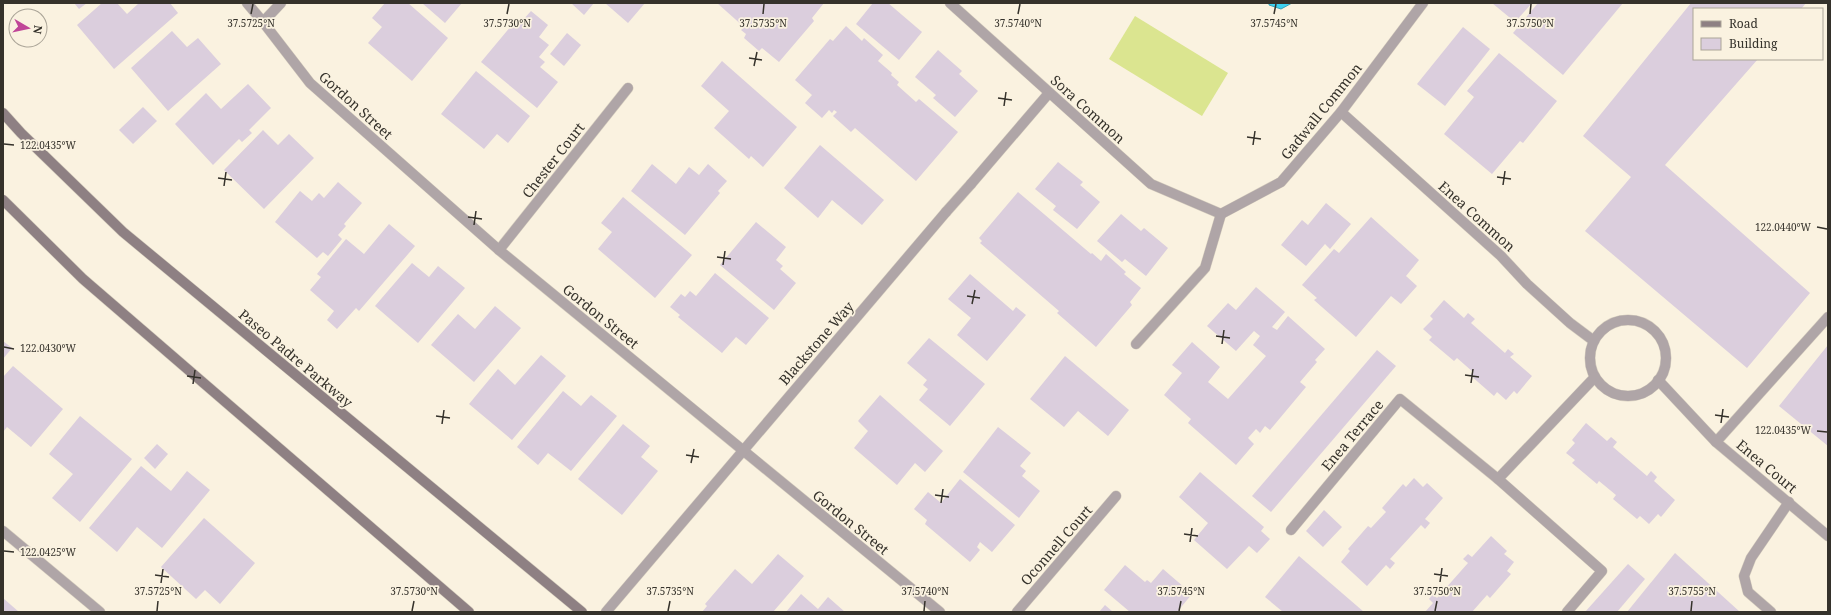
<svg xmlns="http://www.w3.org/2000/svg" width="1831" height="615" viewBox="0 0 1831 615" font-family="'Noto Serif',serif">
<rect width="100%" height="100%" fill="#faf2e0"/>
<!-- pitch -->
<polygon fill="#dbe590" points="1135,16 1228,73 1202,116 1109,59"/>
<!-- water -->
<polygon fill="#3bd1f1" stroke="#39a1b6" points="1269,3 1292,3 1281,9 1269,5"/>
<!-- building -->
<g fill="#dbcedd">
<polygon points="74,3 87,3 79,9"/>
<polygon points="102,3 117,3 127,14 139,3 170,3 178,13 114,69 77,25"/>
<polygon points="385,3 408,3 448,38 412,81 368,43 382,27 372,18"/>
<polygon points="422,3 462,3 445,23"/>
<polygon points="571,3 594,3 584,15"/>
<polygon points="605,3 645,3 628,23"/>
<polygon points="717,3 824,3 812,18 814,21 779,62 762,48 759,51 744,38 746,34 741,30 744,27"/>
<polygon points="873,3 888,3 922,32 899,60 856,24"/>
<polygon points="1492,3 1532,3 1515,22"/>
<polygon points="1538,3 1623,3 1563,75 1513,33"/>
<polygon points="1691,3 1806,3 1801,9 1694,9 1694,59 1758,59 1665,165 1810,293 1747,368 1585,231 1631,177 1583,136"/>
<polygon points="531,11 548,25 539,37 549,45 539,57 545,62 540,67 558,82 537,108 481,62 517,19 521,22"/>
<polygon points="846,26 862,41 864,38 883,55 878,61 892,73 891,75 899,82 897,85 916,102 919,99 958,132 916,181 855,128 851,132 833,116 837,112 834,110 832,113 829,110 822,118 805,103 812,95 795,80 830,39 833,41"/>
<polygon points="1463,27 1490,49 1445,106 1417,84"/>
<polygon points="172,31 187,47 198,38 221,64 168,111 131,68"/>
<polygon points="567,33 581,45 564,66 550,54"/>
<polygon points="938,50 962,71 959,74 978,91 955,117 933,98 936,95 915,77"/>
<polygon points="1499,53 1557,101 1523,143 1520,141 1492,174 1444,134 1474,97 1467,91"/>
<polygon points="722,61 797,127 763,167 751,156 749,159 714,128 729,111 701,86"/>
<polygon points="476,71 530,116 508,143 497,134 484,149 441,114"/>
<polygon points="248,84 271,108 249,130 252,133 242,142 239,139 213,165 175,124 206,93 221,109"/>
<polygon points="143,107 157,121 133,144 119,130"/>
<polygon points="263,130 278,145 289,134 314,158 264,209 224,170"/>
<polygon points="820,145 884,200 862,225 832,200 818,218 784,188"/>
<polygon points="1058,162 1083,182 1080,185 1100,202 1077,229 1053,210 1056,206 1035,189"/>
<polygon points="652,164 676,184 689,167 699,175 708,164 727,181 718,191 720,193 685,235 631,191"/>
<polygon points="338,182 362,203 344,224 346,226 338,235 342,239 328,256 323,252 317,258 275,222 300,191 312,201 319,193 324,198"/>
<polygon points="1018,192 1091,254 1092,253 1101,261 1106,254 1126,272 1124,274 1141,288 1130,302 1132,305 1096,347 1057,313 1059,311 980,243 982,241 979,238"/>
<polygon points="623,197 692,255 655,298 598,249 612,232 601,223"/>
<polygon points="1326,203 1351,224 1330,249 1325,244 1306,266 1281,245 1302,220 1308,225"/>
<polygon points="1121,214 1141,231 1144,228 1168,248 1146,276 1125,259 1122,262 1097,241"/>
<polygon points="1371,217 1419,260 1406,276 1417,286 1401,304 1391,296 1356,337 1314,300 1317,298 1302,285 1334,249 1339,253"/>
<polygon points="756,222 786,247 776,260 783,266 780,269 796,283 774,310 720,265"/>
<polygon points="389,224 415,246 359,311 356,308 337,329 327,320 334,311 310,290 321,277 317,274 346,239 364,254"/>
<polygon points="412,263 429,277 438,266 465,288 418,343 375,306"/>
<polygon points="715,273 769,318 746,345 736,337 722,353 678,317 680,315 670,307 681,294 685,297 690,291 696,296"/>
<polygon points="970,274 1013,311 1016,307 1026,315 987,361 957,335 971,318 948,299"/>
<polygon points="1256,287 1285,312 1272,327 1277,330 1288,316 1325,349 1315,360 1317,362 1300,382 1306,387 1270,430 1265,426 1260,433 1256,429 1248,438 1254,444 1236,465 1188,423 1191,419 1164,395 1182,373 1172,365 1192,342 1220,367 1208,382 1228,399 1266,356 1253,345 1260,336 1254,331 1236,351 1207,326 1228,303 1236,310"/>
<polygon points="1444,300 1464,318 1468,313 1475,319 1471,323 1505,353 1508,349 1514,354 1510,357 1532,376 1517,394 1514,391 1506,400 1497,392 1494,396 1470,375 1473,372 1457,358 1454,361 1429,340 1432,337 1423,329 1433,319 1430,316"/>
<polygon points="495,306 521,328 474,382 431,345 458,314 475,329"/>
<polygon points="929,338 985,384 950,426 919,400 928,389 923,385 927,380 907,363"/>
<polygon points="3,341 12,348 3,359"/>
<polygon points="1828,345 1828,446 1779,406"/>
<polygon points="1377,350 1396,366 1271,512 1252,496"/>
<polygon points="541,355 566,376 512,440 469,404 498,369 515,385"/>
<polygon points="1065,356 1129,410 1108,436 1078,411 1064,427 1030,399"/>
<polygon points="13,366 63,409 31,447 7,427 3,432 3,377"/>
<polygon points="563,391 581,406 591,395 617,416 571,471 548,453 538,465 517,447"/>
<polygon points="880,395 943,451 925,472 915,463 897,485 854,448 868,431 858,421"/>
<polygon points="80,416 132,459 80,522 52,498 73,474 49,454"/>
<polygon points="1586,423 1607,441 1611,437 1617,442 1613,447 1647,476 1651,471 1657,477 1654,481 1675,500 1661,517 1658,514 1649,524 1640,516 1637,519 1613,499 1616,495 1599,481 1597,484 1572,463 1575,460 1566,453 1575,443 1572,440"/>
<polygon points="623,424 650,446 641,457 658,471 622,515 578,479"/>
<polygon points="998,427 1031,453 1020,466 1026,471 1022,476 1040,491 1019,518 963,472"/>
<polygon points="157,444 168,454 155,469 144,458"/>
<polygon points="141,466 171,491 187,471 210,490 162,548 137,527 117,552 89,528"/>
<polygon points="1200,472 1264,527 1261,531 1270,539 1257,553 1249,546 1227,569 1194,540 1208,523 1179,497"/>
<polygon points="1414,478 1423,487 1427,483 1443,498 1425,519 1430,523 1425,529 1421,525 1390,559 1395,563 1390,569 1386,565 1367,586 1341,562 1350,551 1348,549 1368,526 1371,528 1386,512 1382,508 1403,484 1406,487"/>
<polygon points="960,479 1015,525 992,552 980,542 977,547 980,550 970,562 925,524 927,520 914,509 928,492 941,503"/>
<polygon points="1324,510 1342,527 1323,547 1306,531"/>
<polygon points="204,518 255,563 220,604 205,590 196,599 161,567"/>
<polygon points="1491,536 1507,551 1504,554 1514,562 1507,571 1511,574 1490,598 1487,595 1472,612 1425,612 1433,603 1429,599 1433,594 1437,598 1468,563 1463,559 1468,554 1472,557"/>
<polygon points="1675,553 1740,612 1627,612"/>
<polygon points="778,554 804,576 773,612 702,612 707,606 705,604 735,569 752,584"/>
<polygon points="1299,556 1364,612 1283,612 1265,597"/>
<polygon points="1628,564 1645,579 1617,612 1585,612"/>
<polygon points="1125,565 1145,582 1147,580 1151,583 1163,569 1192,594 1177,612 1130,612 1104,590"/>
<polygon points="801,594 818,609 828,597 845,612 786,612"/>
<polygon points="3,598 19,612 3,612"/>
<polygon points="1105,605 1113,612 1099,612"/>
</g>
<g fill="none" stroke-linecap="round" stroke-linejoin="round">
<!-- lane casing -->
<g stroke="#d7cfbf" stroke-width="11">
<g id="lane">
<polyline points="946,212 971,184"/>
<polyline points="1716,442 1828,317"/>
<polyline points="1771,612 1748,592 1744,576 1751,558 1789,502"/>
</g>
</g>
<!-- street casing -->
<g stroke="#d7cfbf" stroke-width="11">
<g id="street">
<polyline points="247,3 263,22 310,83 499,250 940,612"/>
<polyline points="950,3 1151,184 1221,214"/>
<polyline points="263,22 281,3"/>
<polyline points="1341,112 1501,256 1527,284 1570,323 1594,341"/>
<polyline points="971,184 1049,93"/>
<polyline points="1221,214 1281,182 1341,112 1423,3"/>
<polyline points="499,250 628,88"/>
<circle cx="1628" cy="358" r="38"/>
<polyline points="1136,344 1205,268 1221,214"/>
<polyline points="1658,380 1716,442 1828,536"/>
<polyline points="1498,479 1595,377"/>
<polyline points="1291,530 1400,399 1498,479 1602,571 1567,612"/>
<polyline points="3,531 100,612"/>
<polyline points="606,612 946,212"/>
<polyline points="1017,612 1116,496"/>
</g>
</g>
<!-- secondary casing -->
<g stroke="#d7cfbf" stroke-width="11">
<g id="secondary">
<polyline points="3,113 21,133 123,232 582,612"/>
<polyline points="3,200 83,279 469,612"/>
</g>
</g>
<!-- lane -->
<use href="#lane" stroke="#afa5a7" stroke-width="10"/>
<!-- street -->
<use href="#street" stroke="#afa5a7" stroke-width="10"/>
<!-- secondary -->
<use href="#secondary" stroke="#8e8083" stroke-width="10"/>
</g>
<!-- ticks -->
<path fill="none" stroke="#35322b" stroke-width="1.5" d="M251,14L253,4M507,14L509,4M763,14L764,4M1018,14L1020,4M1274,14L1276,4M1530,14L1531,4M749,58L762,60M754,66L757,52M998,98L1012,100M1004,106L1006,92M1247,137L1261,139M4,144L14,145M1253,145L1255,131M1497,177L1511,179M218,178L232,180M1503,185L1505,171M224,186L226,172M468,217L482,219M474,225L476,211M1817,227L1827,229M717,257L731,259M723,265L725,251M967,296L980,298M972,304L975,290M1216,336L1230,338M1222,344L1224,330M4,347L14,349M1465,375L1479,377M187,376L201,378M1471,383L1473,369M193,384L195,370M1715,415L1729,417M436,416L450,418M1721,423L1723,409M442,424L444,410M1817,431L1827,432M686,455L699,457M691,463L694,449M935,495L949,497M941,503L943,489M1184,534L1198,536M1190,542L1192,528M4,551L14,552M1434,574L1448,576M155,575L169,577M1440,582L1442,568M161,583L163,569M157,611L158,601M412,611L414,601M668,611L670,601M924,611L925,601M1179,611L1181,601M1435,611L1437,601M1691,611L1692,601"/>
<g text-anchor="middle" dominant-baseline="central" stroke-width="3.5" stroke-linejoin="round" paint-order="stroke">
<!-- street labels -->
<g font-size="14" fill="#35322b" stroke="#faf2e0">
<text transform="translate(356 105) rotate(42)">Gordon Street</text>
<text transform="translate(1088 109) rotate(42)">Sora Common</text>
<text transform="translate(1321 111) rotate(-51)">Gadwall Common</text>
<text transform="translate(553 160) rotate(-52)">Chester Court</text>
<text transform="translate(1477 216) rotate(42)">Enea Common</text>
<text transform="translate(601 316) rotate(39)">Gordon Street</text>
<text transform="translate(816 343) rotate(-49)">Blackstone Way</text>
<text transform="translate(296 358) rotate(40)">Paseo Padre Parkway</text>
<text transform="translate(1352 435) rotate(-50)">Enea Terrace</text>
<text transform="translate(1767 466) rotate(40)">Enea Court</text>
<text transform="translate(851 522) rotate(39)">Gordon Street</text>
<text transform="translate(1056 545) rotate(-49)">Oconnell Court</text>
</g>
</g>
<g font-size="10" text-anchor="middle" fill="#35322b" stroke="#faf2e0" stroke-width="3.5" stroke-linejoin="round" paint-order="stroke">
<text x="251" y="27">37.5725°N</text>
<text x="507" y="27">37.5730°N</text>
<text x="763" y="27">37.5735°N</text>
<text x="1018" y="27">37.5740°N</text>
<text x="1274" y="27">37.5745°N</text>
<text x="1530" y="27">37.5750°N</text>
<text x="48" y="149">122.0435°W</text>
<text x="1783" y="231">122.0440°W</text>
<text x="48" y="352">122.0430°W</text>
<text x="1783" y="434">122.0435°W</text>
<text x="48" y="556">122.0425°W</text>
<text x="158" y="595">37.5725°N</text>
<text x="414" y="595">37.5730°N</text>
<text x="670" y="595">37.5735°N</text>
<text x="925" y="595">37.5740°N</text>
<text x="1181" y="595">37.5745°N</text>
<text x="1437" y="595">37.5750°N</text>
<text x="1692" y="595">37.5755°N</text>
</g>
<!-- border -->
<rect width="1831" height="615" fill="none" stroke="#35322b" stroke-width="8"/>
<!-- legend -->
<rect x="1693" y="8" width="130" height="52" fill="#faf2e0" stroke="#aba598"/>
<rect x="1701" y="21" width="20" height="6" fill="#8e8083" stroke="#aba598"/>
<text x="1729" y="28" font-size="12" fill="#35322b">Road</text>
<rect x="1701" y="38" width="20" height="12" fill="#dbcedd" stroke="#aba598"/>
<text x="1729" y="48" font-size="12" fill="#35322b">Building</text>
<!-- north arrow -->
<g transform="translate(28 28) rotate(99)"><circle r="19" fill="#faf2e0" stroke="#aba598"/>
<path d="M0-3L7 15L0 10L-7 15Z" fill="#c04698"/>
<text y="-6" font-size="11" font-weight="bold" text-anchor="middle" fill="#35322b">N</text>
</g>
</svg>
